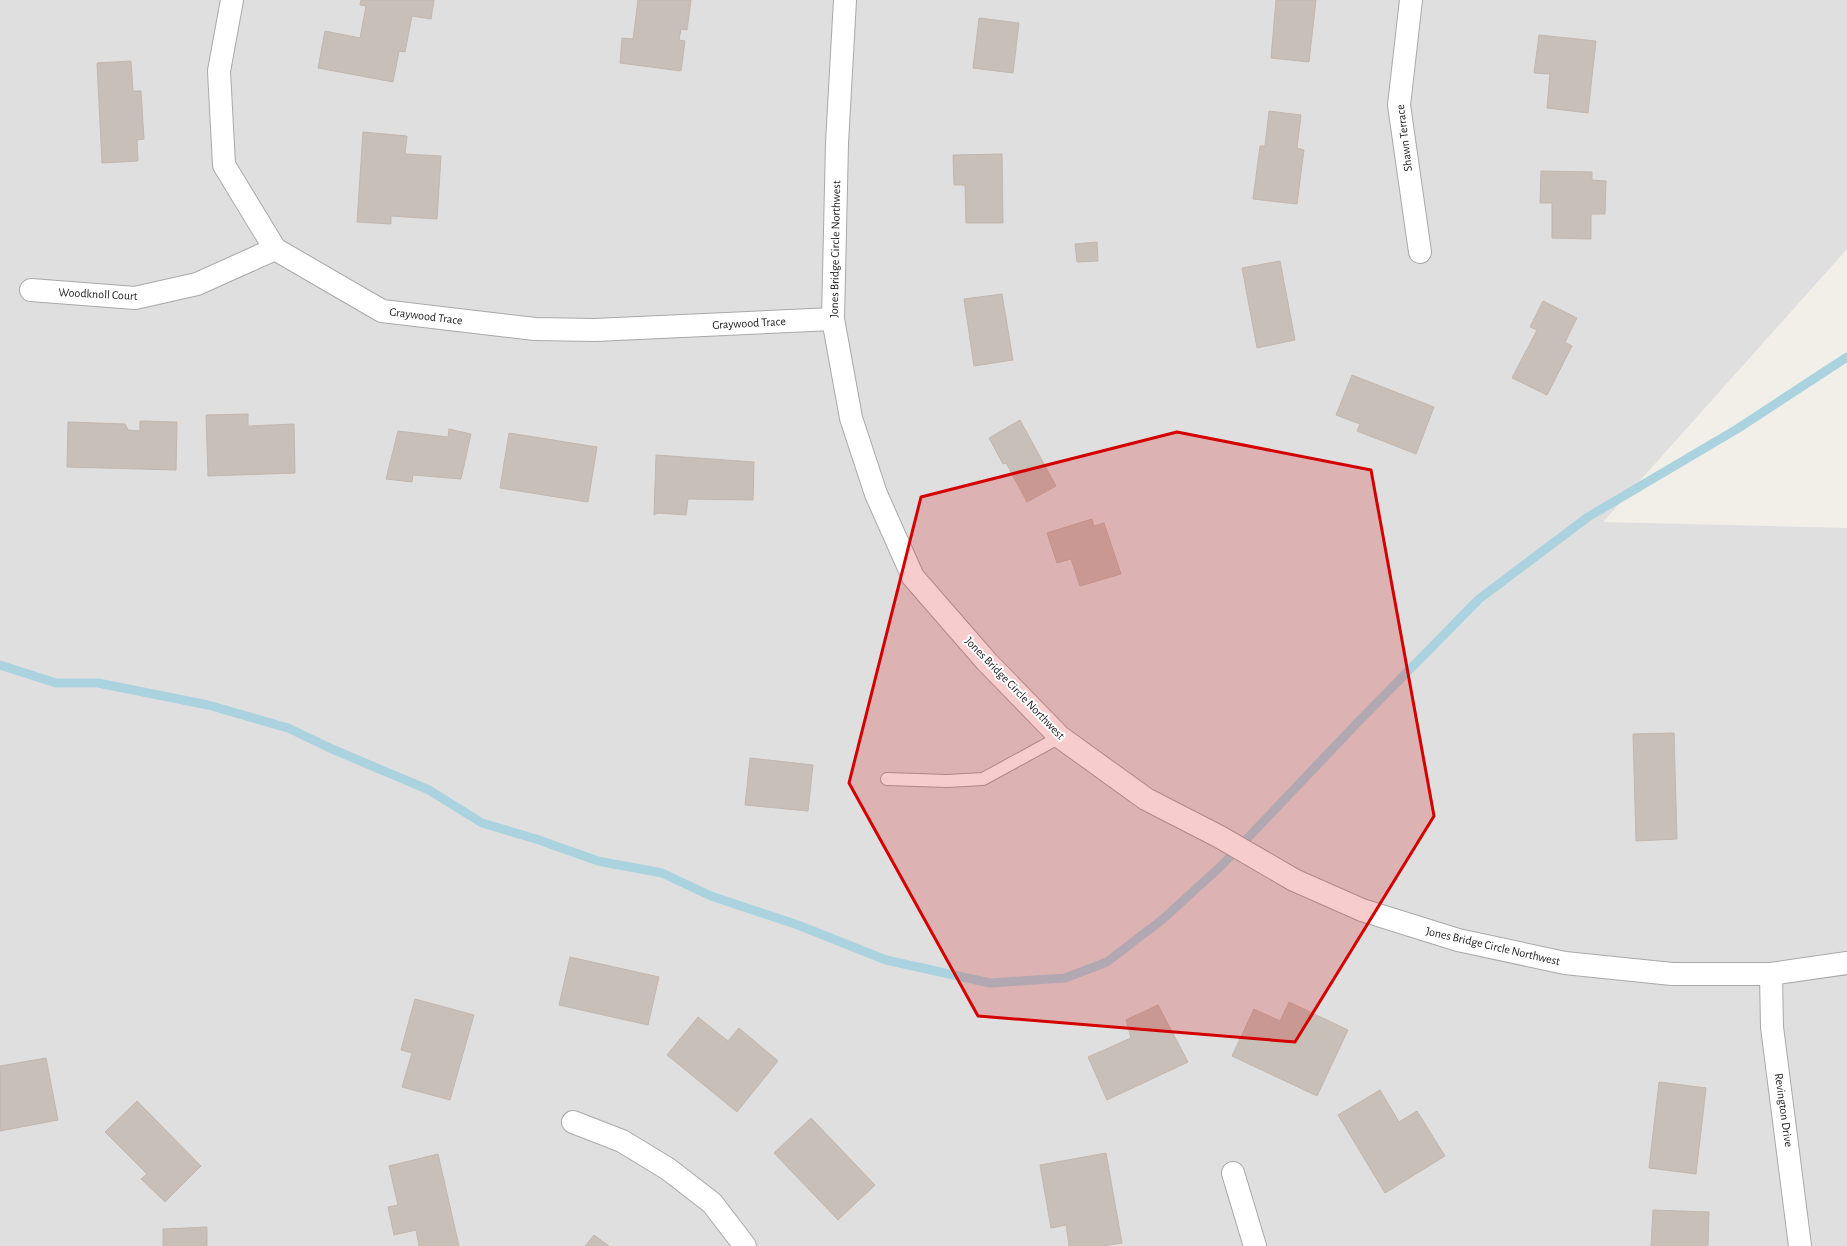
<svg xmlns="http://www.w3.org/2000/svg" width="1847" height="1246" viewBox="0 0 1847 1246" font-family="'Alegreya Sans',sans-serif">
<rect width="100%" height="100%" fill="#f2efe9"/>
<!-- residential -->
<polygon fill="#e0dfdf" points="0,0 1847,0 1847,249 1603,522 1847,528 1847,1246 0,1246"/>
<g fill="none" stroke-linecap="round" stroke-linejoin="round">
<!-- stream -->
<polyline stroke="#aad3df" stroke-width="9" points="0,665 56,683 98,683 208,705 288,728 332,749 429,790 482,823 536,839 598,861 662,873 711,896 798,925 886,960 990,983 1065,978 1107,962 1163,919 1221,866 1359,721 1479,599 1588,517 1737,429 1847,357"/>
</g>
<!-- building -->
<g fill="#c7bfb8" stroke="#c4b6ab">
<polygon points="361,0 434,0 431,19 412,16 405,52 399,51 393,82 318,68 325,31 360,38 366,6 360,5"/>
<polygon points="638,0 691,0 687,30 681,29 679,40 685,41 681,71 620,63 622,38 633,39"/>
<polygon points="1276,0 1316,0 1309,62 1271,58"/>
<polygon points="979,18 1019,23 1013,73 973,68"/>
<polygon points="1539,35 1596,41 1588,113 1547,108 1550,74 1534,73"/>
<polygon points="131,61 133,91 141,91 144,139 137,140 138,161 102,163 97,63"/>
<polygon points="1269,111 1301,115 1297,148 1304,150 1297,204 1253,199 1260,146 1265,146"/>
<polygon points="363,132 407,136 405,154 441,156 437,219 391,216 391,224 357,222"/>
<polygon points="1002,154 1003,223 966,223 965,185 954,185 953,155"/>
<polygon points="1541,171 1592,172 1592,180 1606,181 1605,214 1591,214 1591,239 1552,238 1552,203 1540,203"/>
<polygon points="1097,242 1098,261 1077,262 1075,244"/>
<polygon points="1280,261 1295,340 1257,348 1242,268"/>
<polygon points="1002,294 1013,360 974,366 964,299"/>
<polygon points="1543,301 1577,318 1565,342 1572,346 1547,395 1512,378 1537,330 1530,327"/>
<polygon points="1352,375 1434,407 1416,454 1357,431 1360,424 1336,415"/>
<polygon points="248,414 248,426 294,424 295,473 208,476 206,415"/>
<polygon points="1020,420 1056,486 1027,502 1006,463 1003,464 989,438"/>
<polygon points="140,421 177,422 176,470 67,467 68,422 125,424 128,430 140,431"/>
<polygon points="449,429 471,434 461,479 413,475 412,482 386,479 398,431 448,437"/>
<polygon points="509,433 597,447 588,502 500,488"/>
<polygon points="656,455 754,462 753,500 688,499 686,515 658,513 654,515"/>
<polygon points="1092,519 1094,526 1104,523 1121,574 1080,586 1071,559 1057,563 1047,533"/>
<polygon points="1674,733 1677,839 1636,841 1633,734"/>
<polygon points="750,758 813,765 808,811 745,805"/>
<polygon points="570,957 659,977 648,1025 559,1005"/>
<polygon points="415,999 474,1015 450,1100 402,1087 412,1053 401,1050"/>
<polygon points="1289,1002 1348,1030 1317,1096 1232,1056 1254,1009 1280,1021"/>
<polygon points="1158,1005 1188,1062 1107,1100 1088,1057 1131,1038 1126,1020"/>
<polygon points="698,1017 728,1041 739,1028 778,1061 737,1112 667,1055"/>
<polygon points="46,1058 58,1120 0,1131 0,1066"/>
<polygon points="1659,1082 1706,1088 1696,1174 1649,1168"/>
<polygon points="1380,1090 1399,1122 1417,1111 1445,1156 1385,1193 1338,1115"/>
<polygon points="137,1101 201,1166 165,1202 141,1179 147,1174 105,1132"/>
<polygon points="811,1118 875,1185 838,1220 774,1153"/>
<polygon points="1106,1153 1122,1243 1103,1246 1069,1246 1066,1225 1051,1228 1040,1165"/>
<polygon points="438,1154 459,1246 419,1246 416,1230 394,1235 388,1207 398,1205 389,1166"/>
<polygon points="1653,1210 1709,1212 1708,1246 1651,1246"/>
<polygon points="207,1227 207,1246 163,1246 163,1229"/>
<polygon points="594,1235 609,1246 585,1246"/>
</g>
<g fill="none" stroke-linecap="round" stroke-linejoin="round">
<!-- service casing -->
<g stroke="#a9a9a9" stroke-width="14">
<polyline id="service" points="887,779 947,781 983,779 1060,737"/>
</g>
<!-- minor casing -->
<g stroke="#a9a9a9" stroke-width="24">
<g id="minor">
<polyline points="232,0 219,71 224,165 275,249 382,311 535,329 595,330 833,319"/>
<polyline points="1411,0 1399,105 1420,252"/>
<polyline points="31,290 135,298 197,284 275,249"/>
<polyline points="1771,974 1772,1027 1800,1246"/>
<polyline points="573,1122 622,1141 668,1169 712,1203 745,1246"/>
<polyline points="1233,1173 1255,1246"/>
</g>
</g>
<!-- tertiary casing -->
<g stroke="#a9a9a9" stroke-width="24">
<polyline id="tertiary" points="845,0 837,143 833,319 851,418 876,494 913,577 987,662 1060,737 1146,799 1220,837 1294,880 1362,910 1458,940 1565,963 1672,974 1771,974 1847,963"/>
</g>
<!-- service -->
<use href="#service" stroke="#fff" stroke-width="12"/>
<!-- minor -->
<use href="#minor" stroke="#fff" stroke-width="22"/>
<!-- tertiary -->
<use href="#tertiary" stroke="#fff" stroke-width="22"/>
</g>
<!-- marked area -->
<path fill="#d40000" fill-opacity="0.2" stroke="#d40000" stroke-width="3" stroke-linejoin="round" d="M1177,432L1371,470L1434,816L1295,1042L978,1016L849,783L921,497Z"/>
<g text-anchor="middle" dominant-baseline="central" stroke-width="4" stroke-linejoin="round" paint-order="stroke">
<!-- street labels -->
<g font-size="12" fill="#222" stroke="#fff">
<text transform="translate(1404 138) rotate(-97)">Shawn Terrace</text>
<text transform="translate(835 249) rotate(-89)">Jones Bridge Circle Northwest</text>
<text transform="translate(98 294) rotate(3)">Woodknoll Court</text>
<text transform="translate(426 316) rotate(7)">Graywood Trace</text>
<text transform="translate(749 323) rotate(-3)">Graywood Trace</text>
<text transform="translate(1015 688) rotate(46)">Jones Bridge Circle Northwest</text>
<text transform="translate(1493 946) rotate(13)">Jones Bridge Circle Northwest</text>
<text transform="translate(1784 1110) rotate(82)">Revington Drive</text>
</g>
</g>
</svg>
